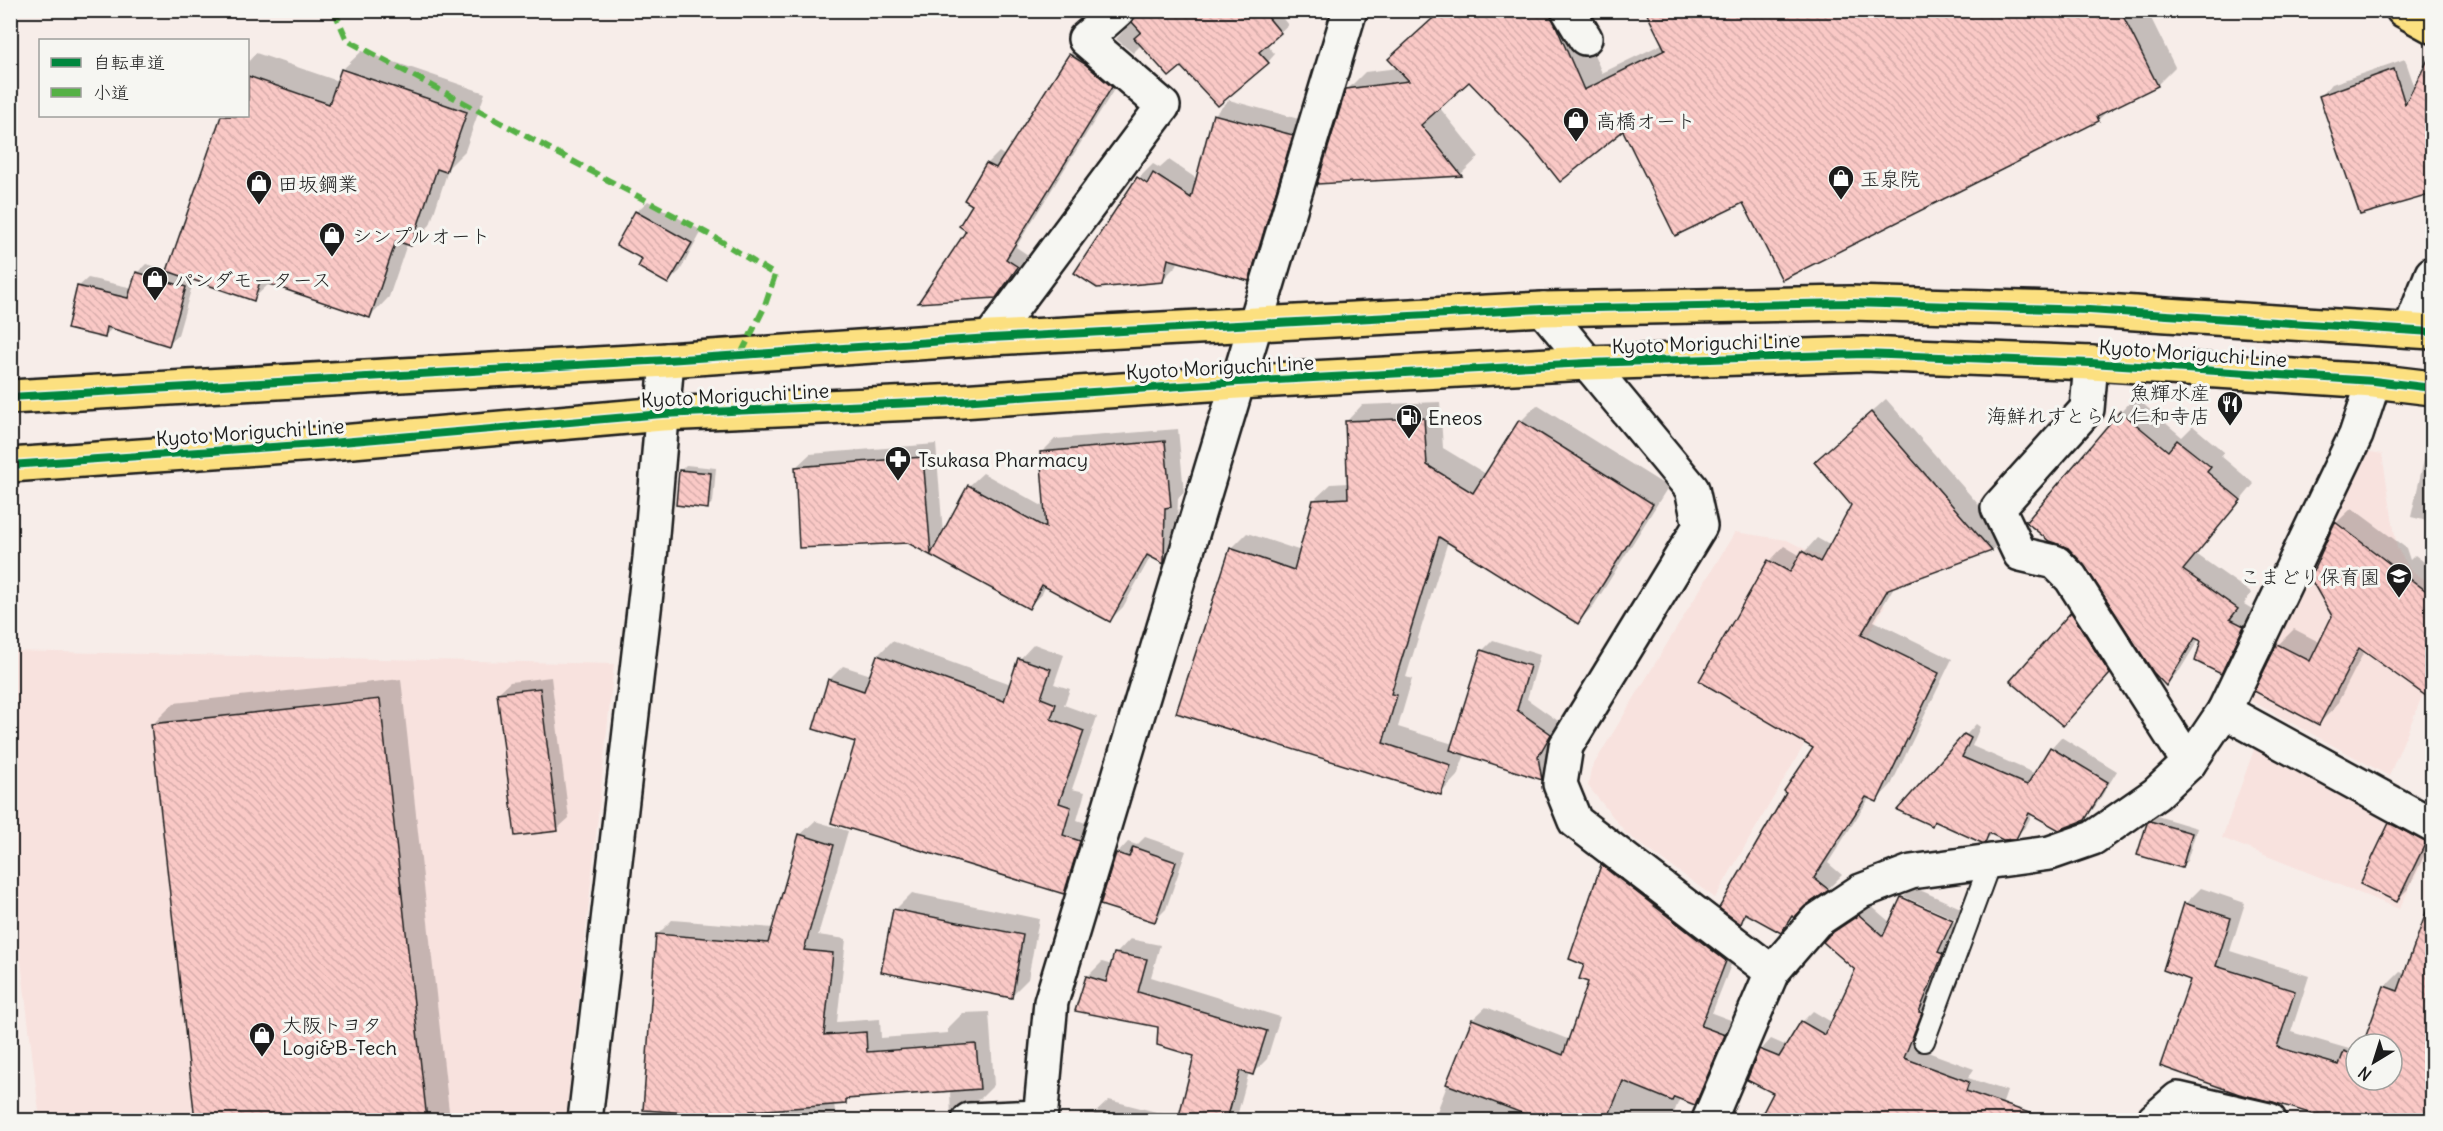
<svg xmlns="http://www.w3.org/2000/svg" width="2443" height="1131" viewBox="0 0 2443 1131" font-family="Delius,'Klee One',sans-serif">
<defs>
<pattern id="building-back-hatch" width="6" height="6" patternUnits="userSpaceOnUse" patternTransform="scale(1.5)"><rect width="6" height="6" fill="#fac9c6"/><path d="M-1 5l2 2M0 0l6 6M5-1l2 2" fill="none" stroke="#d6acaa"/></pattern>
</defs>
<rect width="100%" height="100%" fill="#f7ede9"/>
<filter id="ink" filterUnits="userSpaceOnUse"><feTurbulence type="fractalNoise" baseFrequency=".0167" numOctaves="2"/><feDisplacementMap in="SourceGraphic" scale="12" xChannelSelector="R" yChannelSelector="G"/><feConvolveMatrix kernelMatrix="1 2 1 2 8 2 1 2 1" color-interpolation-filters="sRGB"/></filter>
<g filter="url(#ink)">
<!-- built -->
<g fill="#f8e2de">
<polygon points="2360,450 2382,454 2397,548 2409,568 2432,585 2432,683 2421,699 2389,776 2244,697"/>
<polygon points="1735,532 1787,540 1855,574 1885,606 1715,898 1627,834 1588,786 1591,769"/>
<polygon points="10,651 614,664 566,1120 40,1120 11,878"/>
<polygon points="2256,744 2418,830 2430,848 2399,909 2222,838"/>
</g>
<!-- shadow -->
<g fill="#0003" fill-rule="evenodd">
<polygon points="1138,10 1276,10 1288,25 1266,44 1275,54 1268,62 1181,65 1141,45 1133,53 1116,39 1137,17"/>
<polygon points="1442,10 1575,10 1602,73 1664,43 1647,10 2147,10 2175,67 2157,85 2111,108 2098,120 1744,201 1623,129 1535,148 1469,80 1439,107 1479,157 1461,174 1319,183 1347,90 1365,72 1398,68"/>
<polygon points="1083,40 1123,75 1016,247 1028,255 1007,285 996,297 968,230 974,204 987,164 999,152 1005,156 1072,52"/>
<polygon points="362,51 485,93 465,151 449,167 430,225 410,245 407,244 389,297 370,317 270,283 253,299 194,279 178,335 168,344 113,328 104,336 78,287 88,278 133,288 137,273 146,264 169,270 222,116 248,116 248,62 256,53 338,81 342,70"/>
<polygon points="2405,59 2415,88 2432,193 2321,96 2332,84"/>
<polygon points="1229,100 1306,121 1263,264 1248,279 1178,260 1177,265 1162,280 1139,178 1153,164 1160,168 1169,160 1197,179 1214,115"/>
<polygon points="648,201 702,231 680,271 668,282 644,258 636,212"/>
<polygon points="2135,397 2182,437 2193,426 2224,452 2221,456 2254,484 2196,554 2251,593 2244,604 2257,612 2235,658 2221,672 2202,640 2199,639 2180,670 2166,684 2121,412"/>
<polygon points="1886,399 2006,536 1992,550 1895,585 1874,621 1952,659 1891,785 1877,800 1870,797 1828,863 1842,875 1828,889 1807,903 1780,931 1749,913 1740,922 1816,747 1701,680 1770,561 1784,546 1801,556 1817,538 1831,546 1853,505 1816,462"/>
<polygon points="1440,402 1443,448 1486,474 1521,421 1537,405 1668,487 1594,605 1578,622 1448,541 1406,677 1412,679 1398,727 1453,744 1482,651 1493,640 1540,655 1527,699 1561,723 1548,745 1552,768 1541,778 1465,754 1457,776 1441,793 1178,712 1231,549 1247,533 1301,551 1314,500 1331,484 1349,483 1346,422 1362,405"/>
<polygon points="1178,429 1184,492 1178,498 1176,549 1163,562 1151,556 1123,607 1110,620 1046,585 1042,594 1028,607 909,542 796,467 810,454 936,444 943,534 969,486 983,473 1046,508 1042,452 1055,439"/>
<polygon points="2432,434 2432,522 2411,517 2429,438"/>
<polygon points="686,465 716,468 713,502 708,507 681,470"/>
<polygon points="2352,508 2406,548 2410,560 2415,555 2432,568 2432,699 2365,650 2335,708 2319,723 2278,645 2294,629 2321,643 2334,616 2336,523"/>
<polygon points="2083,602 2120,661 2074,713 2072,613"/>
<polygon points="892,641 1011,684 1020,659 1034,644 1064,655 1054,684 1070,689 1064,705 1097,717 1072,789 1085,792 1077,820 1094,826 1078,878 1064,892 857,741 829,680 843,666 871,675 878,655"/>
<polygon points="551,677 569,818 557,829 498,693 510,682"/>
<polygon points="401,679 450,1120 197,1120 153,724 174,703"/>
<polygon points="1976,724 1980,727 1972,746 2036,774 2051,748 2061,737 2117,771 2095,807 2084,818 2033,813 2026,826 2015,837 1993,833 1984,842 1936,820 1932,824 1899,810"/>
<polygon points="2432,727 2432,743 2425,738"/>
<polygon points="2402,812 2432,839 2408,889 2397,900 2390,824"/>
<polygon points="2157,816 2197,828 2187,861 2181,866 2148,824"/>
<polygon points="815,821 848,831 818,935 846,939 837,1022 880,1019 881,1038 948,1033 948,1028 963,1013 989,1012 994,1085 980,1099 965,1102 964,1105 973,1120 951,1120 950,1090 851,1097 846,1102 834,1103 836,1120 775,1120 775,1118 706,1115 658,934 672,920 773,928 800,835"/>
<polygon points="1145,837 1186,851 1166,909 1155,920 1117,854 1128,842 1137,845"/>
<polygon points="1615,853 1738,947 1712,1013 1736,1022 1707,1091 1694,1104 1680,1098 1671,1120 1516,1120 1507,1117 1506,1120 1413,1120 1419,1114 1434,1119 1473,1019 1486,1007 1570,1040 1590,981 1586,964 1570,958 1602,865"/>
<polygon points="1913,887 1963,909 1957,920 1905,897 1905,900 1956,923 1948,941 1952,943 1914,1047 1974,1069 1968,1078 2007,1091 1997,1120 1949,1120 1951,1106 1942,1120 1761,1120 1775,1093 1761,1050 1771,1039 1787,1046 1802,1022 1813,1011 1833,1023 1857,970 1830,936 1841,925 1870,905 1891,923 1903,898"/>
<path d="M2201,888L2245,903L2230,951L2309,976L2291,1032L2349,1049L2360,1037L2366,1039L2385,987L2400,972L2406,974L2432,952V1120H2336L2239,1092L2192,979L2165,969L2186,903ZM2356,1044H2392V1080H2356Z"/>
<polygon points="912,893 1039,919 1028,979 1011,996 895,910"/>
<polygon points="1130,939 1160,945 1151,977 1280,1017 1267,1059 1253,1073 1249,1072 1236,1120 1093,1120 1094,1114 1109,1100 1180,1118 1196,1055 1160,1026 1087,977 1102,962 1112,965 1116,954"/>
</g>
<!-- building -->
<g fill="url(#building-back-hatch)" stroke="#1c1c1c" stroke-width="1.5">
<polygon points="1136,10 1262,10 1281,33 1259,52 1269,63 1218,106 1181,67 1169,77 1134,38 1141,32 1132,22"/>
<polygon points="1442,10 1549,10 1584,90 1665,50 1645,10 2120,10 2158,86 2097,116 2099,121 1782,280 1743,203 1675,236 1623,131 1560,182 1534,149 1469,82 1421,125 1462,176 1317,184 1346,89 1409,81 1388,59"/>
<polygon points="2433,50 2433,194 2360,215 2319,96 2394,69 2405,104"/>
<polygon points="1069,54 1085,64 1112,87 1006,259 1018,267 996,298 918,303 966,231 959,226 972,205 964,200 986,163 996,168"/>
<polygon points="341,69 467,112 446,172 437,169 411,246 396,241 370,318 260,281 254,301 167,271 221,116 248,116 248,76 329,104"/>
<polygon points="1213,114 1293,135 1249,281 1168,259 1163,282 1097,288 1074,273 1137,177 1147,184 1153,173 1191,198"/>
<polygon points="635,211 692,243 668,284 638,267 642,259 616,245"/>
<polygon points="136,272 186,287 169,346 107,327 105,338 67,329 77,286 128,298"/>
<polygon points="2120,411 2168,451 2177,440 2211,467 2207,472 2241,500 2183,570 2238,609 2230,619 2244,626 2221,674 2195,661 2201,641 2195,638 2166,686 2153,672 2084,565 2068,548 2049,541 2026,522"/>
<polygon points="1871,412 1992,551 1888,589 1861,635 1939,673 1877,802 1866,797 1814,878 1829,890 1805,906 1794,918 1792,916 1781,933 1745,913 1741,924 1719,908 1786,793 1784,791 1813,748 1699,681 1768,560 1790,572 1802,551 1820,562 1851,505 1814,462"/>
<polygon points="1424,418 1427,465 1473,493 1519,420 1653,504 1578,624 1439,537 1391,694 1397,695 1383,743 1451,765 1441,795 1176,713 1230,548 1294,570 1313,500 1348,498 1345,421"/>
<polygon points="1165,441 1171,507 1165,508 1164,564 1147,555 1110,622 1042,585 1029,609 908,543 799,548 795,467 923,457 931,554 968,485 1046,528 1040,452"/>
<polygon points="679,470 711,473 708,509 676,505"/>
<polygon points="2335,522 2390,564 2396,578 2398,570 2433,596 2433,701 2359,648 2319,725 2254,691 2277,644 2310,661 2332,616 2310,578"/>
<polygon points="2071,612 2110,674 2063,726 2010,681"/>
<polygon points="1481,650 1530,666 1517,710 1551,734 1538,757 1542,780 1450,750"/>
<polygon points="877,655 1004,701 1018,658 1051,669 1041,698 1056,704 1051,719 1084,731 1059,803 1071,807 1063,835 1080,841 1064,894 831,823 855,742 813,729 828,679 864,691"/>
<polygon points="540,688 558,831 515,836 497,693"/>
<polygon points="380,699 427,1120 195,1120 151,724"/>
<polygon points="1964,734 1971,738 1962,757 2027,785 2050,747 2108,782 2085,820 2059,830 2029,813 2016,839 2003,840 1989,833 1985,843 1982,843 1934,821 1932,826 1897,810"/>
<polygon points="2150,821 2192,833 2182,868 2137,855 2147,823"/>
<polygon points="2389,823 2426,842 2397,902 2360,884"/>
<polygon points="799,834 834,845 804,950 833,953 824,1035 866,1032 867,1052 976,1044 980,1089 846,1099 846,1104 750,1111 749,1118 705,1116 705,1114 643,1110 656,934 768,943"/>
<polygon points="1133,847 1176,862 1155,922 1100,905 1116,853 1129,857"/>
<polygon points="1601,865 1726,961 1701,1026 1725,1035 1695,1105 1674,1097 1672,1101 1623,1081 1607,1120 1540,1120 1446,1084 1472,1019 1563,1055 1588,982 1579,979 1584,965 1569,959"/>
<polygon points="1901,897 1953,920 1938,952 1943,954 1919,1012 1922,1013 1904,1058 1969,1082 1966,1091 2035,1115 2034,1120 1759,1120 1773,1093 1747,1080 1759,1049 1779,1057 1801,1021 1825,1035 1855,970 1823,942 1829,935 1859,915 1883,936"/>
<polygon points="2184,903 2231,918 2216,966 2295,991 2277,1047 2339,1065 2344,1051 2356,1056 2356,1080 2392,1080 2392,1044 2363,1044 2384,986 2398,991 2428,907 2433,908 2433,1120 2332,1120 2273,1102 2239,1094 2160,1066 2190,980 2163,970"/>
<polygon points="893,909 1023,935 1012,998 881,972"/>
<polygon points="1114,953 1147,959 1138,992 1267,1031 1253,1075 1240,1071 1227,1120 1178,1120 1194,1056 1157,1045 1158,1027 1075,1011 1086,976 1106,982"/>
</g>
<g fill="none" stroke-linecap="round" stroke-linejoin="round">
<!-- lane casing -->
<g stroke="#1c1c1c" stroke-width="24">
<polyline id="lane" points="1924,1041 1991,860"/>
</g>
<!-- street casing -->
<g stroke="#1c1c1c" stroke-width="38">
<g id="street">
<polyline points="1568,10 1585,38"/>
<polyline points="1543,309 1692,489 1700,526 1566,746 1560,784 1575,821 1772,972"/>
<polyline points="2410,330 2432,274"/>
<polyline points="990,338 1163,106 1085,39 1118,10"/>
<polyline points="2091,363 2087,409 1998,508 2020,554 2055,562 2071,578 2189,763"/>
<polyline points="2224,711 2432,825"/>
<polyline points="585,1120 650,558 667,360"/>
<polyline points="969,1120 1040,1117"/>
<polyline points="1040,1120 1051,1002 1350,10"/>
<polyline points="1709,1120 1772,972 1816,921 1861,891 1911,872 2050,853 2093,838 2156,794 2189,763 2224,711 2356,435 2374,381"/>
<polyline points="2154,1120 2178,1099 2269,1120"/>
</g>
</g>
<!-- primary casing -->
<g stroke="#1c1c1c" stroke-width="38">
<g id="primary">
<polyline points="2403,10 2432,26"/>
<polyline points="10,397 667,360 990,338 1543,309 1850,303 2089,310 2432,332"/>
<polyline points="10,465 330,443 662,414 961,401 1238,382 1587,363 1864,354 2091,363 2374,381 2432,388"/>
</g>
</g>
<!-- lane -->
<use href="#lane" stroke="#f6f6f2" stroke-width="20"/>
<!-- street -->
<use href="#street" stroke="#f6f6f2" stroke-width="33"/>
<!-- primary -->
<use href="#primary" stroke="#fce080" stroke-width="33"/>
<!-- quiet -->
<polyline stroke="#55b145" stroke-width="6" stroke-dasharray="12 6" stroke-linecap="butt" points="334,10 347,40 714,237 775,275 764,308 741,354"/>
<!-- cycleway casing -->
<g stroke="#f6f6f2" stroke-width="11">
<g id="cycleway">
<polyline points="10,397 667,360 990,338 1543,309 1850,303 2089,310 2432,332"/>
<polyline points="10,465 330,443 662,414 961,401 1238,382 1587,363 1864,354 2091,363 2374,381 2432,388"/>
</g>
</g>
<!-- cycleway -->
<use href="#cycleway" stroke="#00873e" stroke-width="8"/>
</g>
</g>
<!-- icons -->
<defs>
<g id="shop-pin" transform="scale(1.35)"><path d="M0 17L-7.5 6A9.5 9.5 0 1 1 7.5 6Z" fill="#1c1c1c" stroke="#f6f6f2"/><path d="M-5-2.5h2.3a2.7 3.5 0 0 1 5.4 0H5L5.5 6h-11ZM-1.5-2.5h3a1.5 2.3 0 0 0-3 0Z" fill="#fff"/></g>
<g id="restaurant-pin" transform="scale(1.35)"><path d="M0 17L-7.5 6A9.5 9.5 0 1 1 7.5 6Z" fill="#1c1c1c" stroke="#f6f6f2"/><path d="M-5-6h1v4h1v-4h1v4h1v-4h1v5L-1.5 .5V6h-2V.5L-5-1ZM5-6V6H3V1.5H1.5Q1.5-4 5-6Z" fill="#fff"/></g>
<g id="fuel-pin" transform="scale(1.35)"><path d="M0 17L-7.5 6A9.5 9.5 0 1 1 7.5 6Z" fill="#1c1c1c" stroke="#f6f6f2"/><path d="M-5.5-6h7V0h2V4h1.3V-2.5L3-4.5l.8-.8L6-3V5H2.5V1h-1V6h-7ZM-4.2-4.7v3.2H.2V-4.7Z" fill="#fff"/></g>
<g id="pharmacy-pin" transform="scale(1.35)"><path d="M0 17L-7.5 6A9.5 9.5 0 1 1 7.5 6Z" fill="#1c1c1c" stroke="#f6f6f2"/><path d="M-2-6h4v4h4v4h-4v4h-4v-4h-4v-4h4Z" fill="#fff"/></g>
<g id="school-pin" transform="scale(1.35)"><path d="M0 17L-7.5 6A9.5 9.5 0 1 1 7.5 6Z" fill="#1c1c1c" stroke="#f6f6f2"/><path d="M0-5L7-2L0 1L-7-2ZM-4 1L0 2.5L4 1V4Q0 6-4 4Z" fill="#fff"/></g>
</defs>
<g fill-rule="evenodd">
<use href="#shop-pin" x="1576" y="120"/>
<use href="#shop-pin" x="1841" y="178"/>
<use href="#shop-pin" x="259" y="183"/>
<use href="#shop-pin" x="332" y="235"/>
<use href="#shop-pin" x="155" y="279"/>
<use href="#restaurant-pin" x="2230" y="404"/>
<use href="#fuel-pin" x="1409" y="417"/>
<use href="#pharmacy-pin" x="898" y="459"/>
<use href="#school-pin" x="2399" y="576"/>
<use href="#shop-pin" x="262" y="1035"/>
</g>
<g text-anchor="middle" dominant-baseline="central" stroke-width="6" stroke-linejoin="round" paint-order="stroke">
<!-- poi labels -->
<g font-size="20" fill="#1c1c1c" stroke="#f6f6f2" text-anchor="start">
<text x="1596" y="120">高橋オート</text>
<text x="1860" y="178">玉泉院</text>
<text x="278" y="183">田坂鋼業</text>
<text x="352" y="235">シンプルオート</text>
<text x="174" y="279">パンダモータース</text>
<text x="2210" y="392" text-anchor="end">魚輝水産<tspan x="2210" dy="23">海鮮れすとらん 仁和寺店</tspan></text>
<text x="1428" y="417">Eneos</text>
<text x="918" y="459">Tsukasa Pharmacy</text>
<text x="2380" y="576" text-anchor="end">こまどり保育園</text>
<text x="282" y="1024">大阪トヨタ<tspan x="282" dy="23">Logi&amp;B-Tech</tspan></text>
</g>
<!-- street labels -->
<g font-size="20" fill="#1c1c1c" stroke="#f6f6f2">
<text transform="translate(1706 343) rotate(-2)">Kyoto Moriguchi Line</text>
<text transform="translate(2193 353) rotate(4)">Kyoto Moriguchi Line</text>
<text transform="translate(1220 367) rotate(-3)">Kyoto Moriguchi Line</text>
<text transform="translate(735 395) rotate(-3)">Kyoto Moriguchi Line</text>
<text transform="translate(250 432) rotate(-4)">Kyoto Moriguchi Line</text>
</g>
</g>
<!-- margin -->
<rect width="2443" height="1131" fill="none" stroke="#f6f6f2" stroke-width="36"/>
<rect x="18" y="18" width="2407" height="1095" fill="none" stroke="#1c1c1c" stroke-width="2" filter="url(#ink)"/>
<!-- legend -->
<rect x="39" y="39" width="210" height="78" fill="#f6f6f2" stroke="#9f9f9c" stroke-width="1.5"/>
<rect x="51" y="58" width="30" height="9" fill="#00873e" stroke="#9f9f9c" stroke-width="1.5"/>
<text x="93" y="69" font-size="18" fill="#1c1c1c">自転車道</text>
<rect x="51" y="88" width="30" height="9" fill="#55b145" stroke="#9f9f9c" stroke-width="1.5"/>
<text x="93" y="99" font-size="18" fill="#1c1c1c">小道</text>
<!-- north arrow -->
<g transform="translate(2374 1062) rotate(218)"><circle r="28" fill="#f6f6f2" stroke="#9f9f9c" stroke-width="1.5"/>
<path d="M0-4.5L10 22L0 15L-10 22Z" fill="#1c1c1c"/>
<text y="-9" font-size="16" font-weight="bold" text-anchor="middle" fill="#1c1c1c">N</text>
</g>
</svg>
